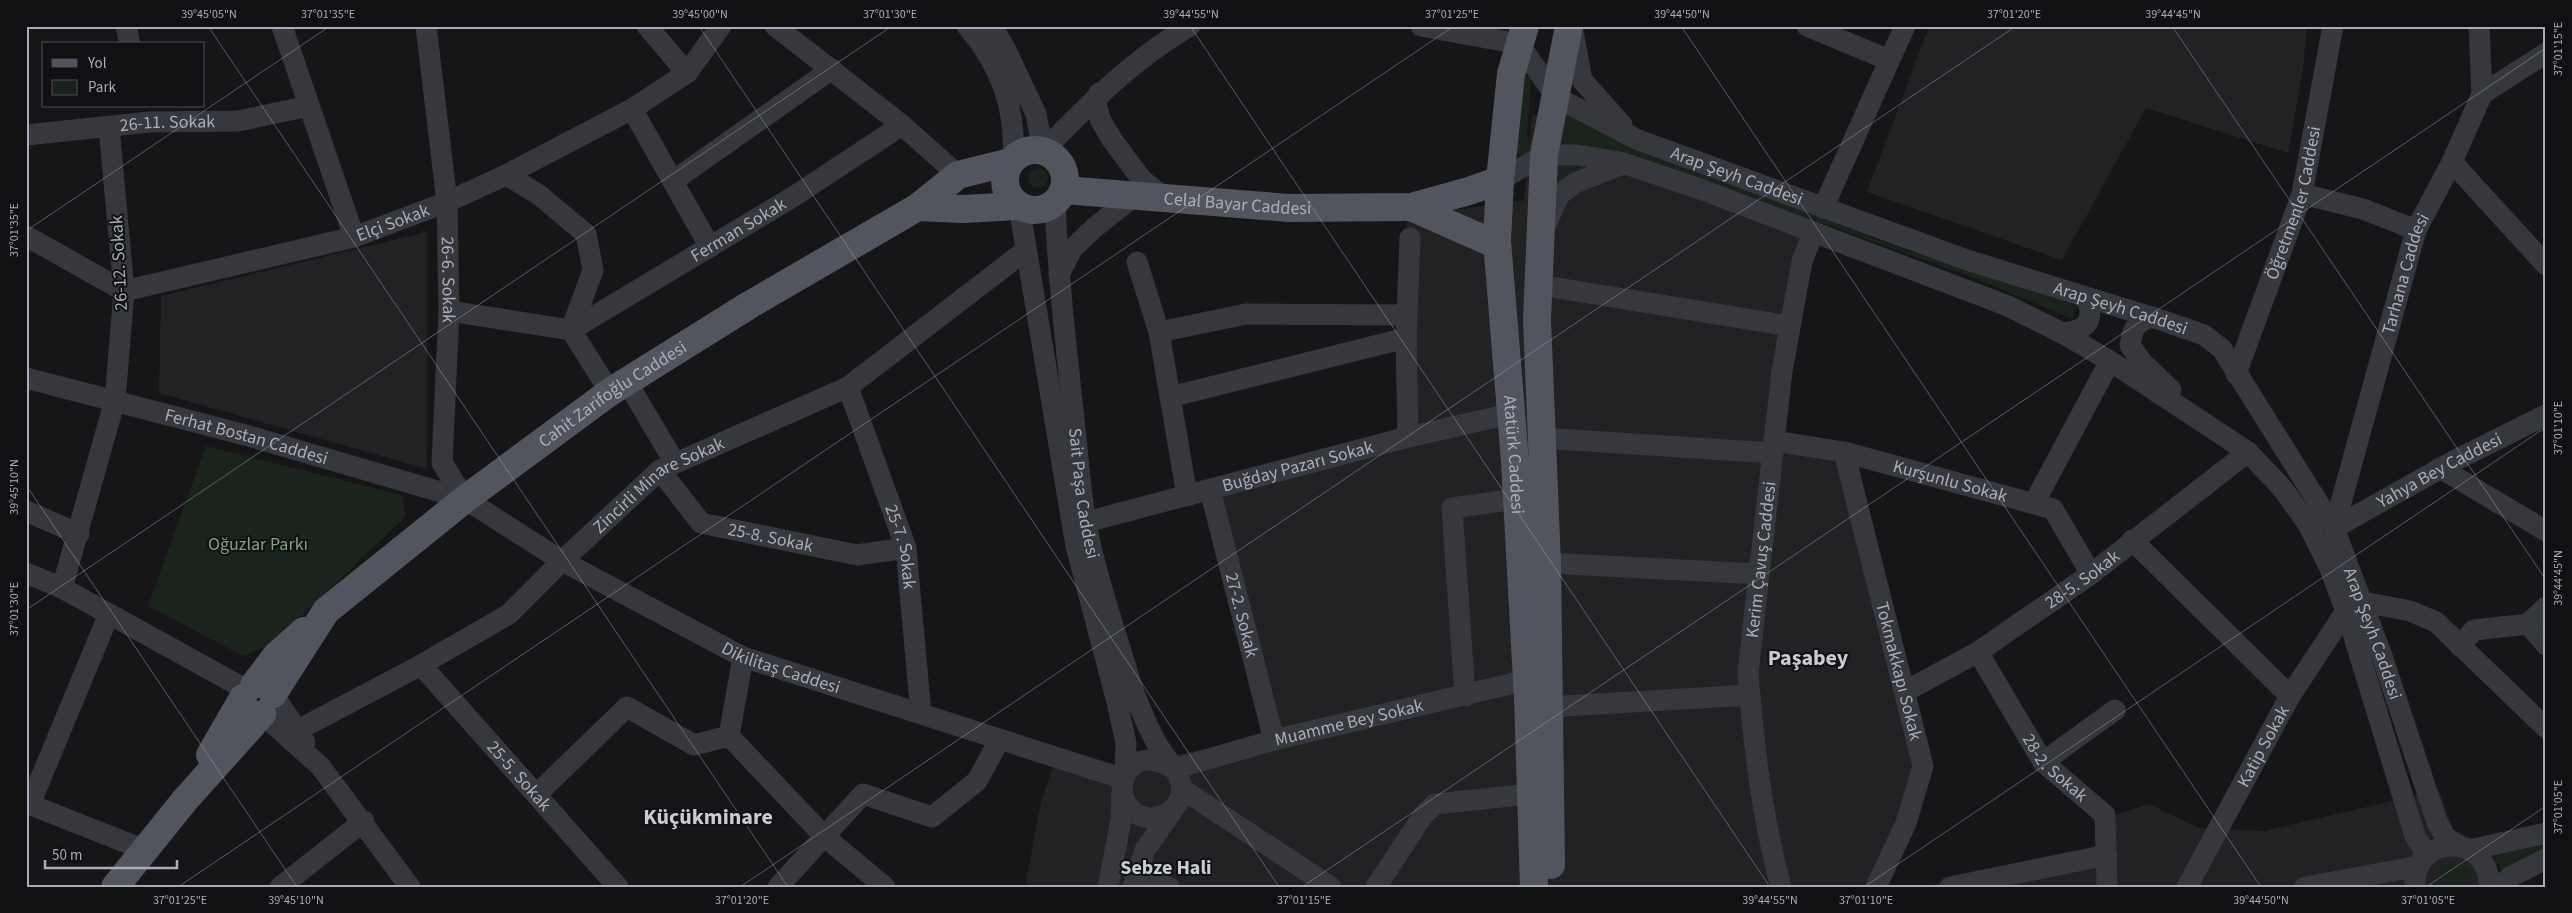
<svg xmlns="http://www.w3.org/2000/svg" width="2572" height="913" viewBox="0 0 2572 913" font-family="'Source Sans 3',sans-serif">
<rect width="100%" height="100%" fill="#161618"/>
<!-- built -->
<g fill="#222225">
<polygon points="1929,26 2307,26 2303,69 2288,153 2146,108 2062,260 1867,192"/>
<polygon points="1532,114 1825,221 1808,264 1781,435 1848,447 1929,765 1886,887 1025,887 1041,802 1058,751 1111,768 1266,737 1206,485 1401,433 1407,217 1524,200"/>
<polygon points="427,232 427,469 159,393 161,296"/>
<polygon points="2439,790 2453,829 2479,842 2489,852 2497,866 2499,887 1922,887 2100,850 2097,821 2149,804 2199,828 2264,831"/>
</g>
<!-- green -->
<g fill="#1b241c">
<polygon points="1524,75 1530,78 1531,81 1527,136 1530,149 1527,156 1516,154"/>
<polygon points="1561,107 1625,142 1899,248 2078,306 2072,319 1980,280 1675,170 1606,151 1558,143"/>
<path d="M1580,166L1593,167L1545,203C1552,181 1558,173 1580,166Z"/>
<circle cx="1038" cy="178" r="10"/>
<polygon points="206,446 402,495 406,516 272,644 243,656 148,606"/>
<polygon points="2546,839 2546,848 2504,875 2492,854"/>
<path d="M2456,864C2468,866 2474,875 2471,887H2440C2436,874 2444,865 2456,864Z"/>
</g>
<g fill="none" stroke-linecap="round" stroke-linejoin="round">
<!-- minor -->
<g stroke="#37383e" stroke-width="21">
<polyline points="126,26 130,44"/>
<polyline points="282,26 354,237"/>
<path id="s1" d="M426,26L447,202L449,311L442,463L465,499"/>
<polyline points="647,26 687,73"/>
<polyline points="775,26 902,125 958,175"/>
<path d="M967,26C1001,66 1016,108 1013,159"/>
<polyline points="992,26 1005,48 1036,114 1043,151"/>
<path id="s2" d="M1421,26L1519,44L1556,97L1636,139L1967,260L2164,321L2204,335L2222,349L2334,528L2382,656L2437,822L2446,838L2459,846"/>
<polyline points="1807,26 1889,60"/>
<polyline points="1572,27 1582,80 1622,125"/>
<polyline points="1099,93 1096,105 1101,121 1113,141 1142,180 1166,199"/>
<polyline points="2482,94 2546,53"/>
<polyline points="632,109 710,247"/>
<path id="s3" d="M26,135L150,122L238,121L309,106"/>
<path d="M1043,151C1090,103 1132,60 1190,26"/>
<polyline points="2452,162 2546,265"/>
<polyline points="506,175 538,194 586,234 593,270 571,330"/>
<polyline points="1500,180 1544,155 1577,155 1620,162 1700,189 2008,306 2062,333 2110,361 2248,452 2282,488 2308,524 2329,566 2346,611 2415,836 2427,855"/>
<polyline points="673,181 832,69"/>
<polyline points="2302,194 2363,209 2416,230"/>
<path id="s4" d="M1055,203C1058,275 1066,347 1074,419C1078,453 1080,489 1086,523C1095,570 1110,616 1124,661C1132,690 1143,718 1157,744C1164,757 1178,769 1181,784C1186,809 1155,827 1135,813C1106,793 1129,739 1174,769"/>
<polyline points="1019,206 1076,546 1117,702 1126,743 1125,776"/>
<polyline points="1823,208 1905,26"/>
<polyline points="1544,229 1559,195 1575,183 1623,164"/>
<path id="s5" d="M26,236L124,291L354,237L447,202L506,175L632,109L687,73L721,26"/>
<polyline points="1137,262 1159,332 1187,496"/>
<polyline points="1059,275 1072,249 1094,228 1133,197"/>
<polyline points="1539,285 1790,326"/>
<polyline points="449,311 571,330 610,392"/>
<path d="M2153,317C2136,322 2133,327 2130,345L2141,361L2171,390"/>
<path id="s6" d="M571,330L796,195L902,125"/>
<polyline points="1159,332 1246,314 1407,315"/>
<path d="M2062,333C2086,330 2095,323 2087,298"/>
<path id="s7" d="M2236,374L2302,194L2333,26"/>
<path id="s8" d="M26,378L249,436L465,499L562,561L743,657L1124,779"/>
<polyline points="627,382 675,463"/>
<path id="s9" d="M848,387L906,548L921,714"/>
<polyline points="1170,397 1406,338"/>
<polyline points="1408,437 1406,338 1410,238"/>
<polyline points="1541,438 1773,453"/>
<path id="s10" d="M1774,441L1844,452L2053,509L2091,574"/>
<path id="s11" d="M1844,452L1923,766L1906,823L1876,887"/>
<polyline points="2440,468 2546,531"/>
<path id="s12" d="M660,470L701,523L857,555L906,548"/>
<path id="s13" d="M1210,490L1274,740"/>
<polyline points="2034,503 2110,361"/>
<polyline points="26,511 79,534"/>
<path id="s14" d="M1086,522L1408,437L1510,414"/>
<path id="s15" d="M2334,528L2416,230L2452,162L2482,94L2479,26"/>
<path id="s16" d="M2334,528L2452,462L2546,415"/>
<polyline points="2132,540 2290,696"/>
<polyline points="1547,563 1759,574"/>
<polyline points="26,573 62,588 247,690"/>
<polyline points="62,588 115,400 124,291 109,127"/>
<polyline points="2363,602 2410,611 2436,622 2546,728"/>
<polyline points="2528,624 2546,607"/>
<polyline points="2460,646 2474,630 2528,624 2546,645"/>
<path id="s17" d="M1978,652L2043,762L2105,815L2107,887"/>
<path id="s18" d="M421,665L618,887"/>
<path id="s19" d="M1906,691L1978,652L2091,574L2248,452"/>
<polyline points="273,694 305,742"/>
<polyline points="1465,696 1452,508 1516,499"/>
<polyline points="1548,707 1750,695"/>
<polyline points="262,714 320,766 410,887"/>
<path id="s20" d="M298,730L421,665L509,614L562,561L660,470L848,387L1026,250"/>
<polyline points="729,736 825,837 885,887"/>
<polyline points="729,736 743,657"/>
<polyline points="2043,762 2115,710"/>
<path id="s21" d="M1174,769L1274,740L1527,680"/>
<polyline points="1182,789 1331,887"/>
<polyline points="537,794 627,707 694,745 729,736"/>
<polyline points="26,803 145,850"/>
<polyline points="30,804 109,614"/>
<polyline points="2469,850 2546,833"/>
<polyline points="1137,875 1169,887"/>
<polyline points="280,887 364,821"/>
<polyline points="778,887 863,794 932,817 977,781 1000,739"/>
<polyline points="1108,887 1121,820 1122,793"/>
<polyline points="1133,887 1145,850 1173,810"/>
<polyline points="1376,887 1424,814 1435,804 1531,794"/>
<path id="s22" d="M1781,887C1762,817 1753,744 1748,672L1782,371L1802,261L1813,234"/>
<polyline points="1950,887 2107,855"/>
<path id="s23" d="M2187,887L2290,696L2346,611"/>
<polyline points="2305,887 2419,866"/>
<path d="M2415,887C2411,833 2491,832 2489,887"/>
<polyline points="2499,887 2510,877 2546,859"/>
</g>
<!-- major -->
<g stroke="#52555d" stroke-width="28">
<path id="s24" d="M1525,26L1511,74L1500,180L1497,241L1515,461L1528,699L1534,887"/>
<circle cx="1035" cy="180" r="30"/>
<path id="s25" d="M1064,190L1289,208L1411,207L1469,191L1500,180"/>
<polyline points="918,207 958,175 1010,162"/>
<polyline points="1411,207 1497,245"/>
<polyline points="254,685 276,656 304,631"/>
<path id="s26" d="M273,694L326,611L465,499L610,392L751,304L918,207L963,209L1019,206"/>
<polyline points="210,755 243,698"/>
<polyline points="1551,865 1547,563 1537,320 1544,155 1569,26"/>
<polyline points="115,887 185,800 262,714"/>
</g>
</g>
<!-- ticks -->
<path fill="none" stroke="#a7aeba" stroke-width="1" stroke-opacity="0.45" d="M208,26L788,887M699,26L1279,887M1190,26L1770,887M1681,26L2261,887M2172,26L2546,580M26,231L330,26M26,485L297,887M26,610L892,26M178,887L1454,26M740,887L2016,26M1302,887L2546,48M1864,887L2546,427M2426,887L2546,806"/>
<g text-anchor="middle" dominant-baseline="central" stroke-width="4" stroke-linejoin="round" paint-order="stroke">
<!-- street labels -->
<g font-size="18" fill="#a7aeba" stroke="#111113">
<text stroke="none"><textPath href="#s3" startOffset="142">26-11. Sokak</textPath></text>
<text stroke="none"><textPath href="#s2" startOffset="362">Arap Şeyh Caddesi</textPath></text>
<text stroke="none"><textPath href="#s7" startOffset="181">Öğretmenler Caddesi</textPath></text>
<text stroke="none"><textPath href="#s25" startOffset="174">Celal Bayar Caddesi</textPath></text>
<text stroke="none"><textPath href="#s5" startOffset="390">Elçi Sokak</textPath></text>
<text stroke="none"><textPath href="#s6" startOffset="195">Ferman Sokak</textPath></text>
<text transform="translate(119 263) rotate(-93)">26-12. Sokak</text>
<text stroke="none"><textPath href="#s15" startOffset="264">Tarhana Caddesi</textPath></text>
<text stroke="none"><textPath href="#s1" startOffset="255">26-6. Sokak</textPath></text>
<text stroke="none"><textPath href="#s2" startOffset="768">Arap Şeyh Caddesi</textPath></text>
<text stroke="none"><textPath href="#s26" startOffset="458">Cahit Zarifoğlu Caddesi</textPath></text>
<text stroke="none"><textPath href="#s8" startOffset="228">Ferhat Bostan Caddesi</textPath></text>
<text stroke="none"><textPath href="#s24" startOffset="432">Atatürk Caddesi</textPath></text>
<text stroke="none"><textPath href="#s14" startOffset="219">Buğday Pazarı Sokak</textPath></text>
<text stroke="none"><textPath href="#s16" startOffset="120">Yahya Bey Caddesi</textPath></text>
<text stroke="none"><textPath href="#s10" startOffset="181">Kurşunlu Sokak</textPath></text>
<text stroke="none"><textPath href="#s20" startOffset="440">Zincirli Minare Sokak</textPath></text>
<text stroke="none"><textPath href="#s4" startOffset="292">Sait Paşa Caddesi</textPath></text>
<text stroke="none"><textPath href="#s12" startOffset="138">25-8. Sokak</textPath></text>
<text stroke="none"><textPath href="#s9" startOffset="169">25-7. Sokak</textPath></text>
<text stroke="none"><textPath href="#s22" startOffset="331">Kerim Çavuş Caddesi</textPath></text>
<text stroke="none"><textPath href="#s19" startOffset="209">28-5. Sokak</textPath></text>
<text stroke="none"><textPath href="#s13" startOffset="129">27-2. Sokak</textPath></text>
<text stroke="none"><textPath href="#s2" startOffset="1202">Arap Şeyh Caddesi</textPath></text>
<text stroke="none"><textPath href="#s8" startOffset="815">Dikilitaş Caddesi</textPath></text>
<text stroke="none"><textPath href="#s11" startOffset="226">Tokmakkapı Sokak</textPath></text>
<text stroke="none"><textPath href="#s21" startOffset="181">Muamme Bey Sokak</textPath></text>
<text stroke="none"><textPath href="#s23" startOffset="160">Katip Sokak</textPath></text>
<text stroke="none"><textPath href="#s17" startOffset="140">28-2. Sokak</textPath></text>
<text stroke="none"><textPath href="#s18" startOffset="148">25-5. Sokak</textPath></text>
</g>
<!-- park labels -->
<g font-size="18" fill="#7ca77c" stroke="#111113">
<text x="258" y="544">Oğuzlar Parkı</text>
</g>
<!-- quarter labels -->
<g font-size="20" font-weight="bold" fill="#c8cdd5" stroke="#111113">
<text x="1166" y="868">Sebze Hali</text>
</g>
<!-- district labels -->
<g font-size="22" font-weight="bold" fill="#c8cdd5" stroke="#111113">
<text x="1808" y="658">Paşabey</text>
<text x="708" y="817">Küçükminare</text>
</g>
</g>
<!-- border -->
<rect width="2572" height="913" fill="none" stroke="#111113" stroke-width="55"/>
<!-- legend -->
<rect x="42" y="42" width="162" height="65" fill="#111113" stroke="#4d5056"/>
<rect x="52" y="59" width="25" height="8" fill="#52555d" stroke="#4d5056"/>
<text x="88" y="68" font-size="15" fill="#a7aeba">Yol</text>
<rect x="52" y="80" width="25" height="15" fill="#1b241c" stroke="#4d5056"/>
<text x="88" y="92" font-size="15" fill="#a7aeba">Park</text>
<!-- scale -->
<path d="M45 860v8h132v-8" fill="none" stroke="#a7aeba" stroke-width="2.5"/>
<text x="52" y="860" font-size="15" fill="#a7aeba" stroke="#111113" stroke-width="4" paint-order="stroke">50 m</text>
<rect x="28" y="28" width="2516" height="858" fill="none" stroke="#a7aeba" stroke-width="2"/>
<g font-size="12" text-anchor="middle" fill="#a7aeba">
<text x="209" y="18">39°45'05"N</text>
<text x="328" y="18">37°01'35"E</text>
<text x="700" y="18">39°45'00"N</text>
<text x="890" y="18">37°01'30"E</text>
<text x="1191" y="18">39°44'55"N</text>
<text x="1452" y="18">37°01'25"E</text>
<text x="1682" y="18">39°44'50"N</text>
<text x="2014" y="18">37°01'20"E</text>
<text x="2173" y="18">39°44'45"N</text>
<text transform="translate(2558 49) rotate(-90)" y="4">37°01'15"E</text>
<text transform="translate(14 230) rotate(-90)" y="4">37°01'35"E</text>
<text transform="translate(2558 428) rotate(-90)" y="4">37°01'10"E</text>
<text transform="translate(14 487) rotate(-90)" y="4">39°45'10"N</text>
<text transform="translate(2558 578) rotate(-90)" y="4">39°44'45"N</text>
<text transform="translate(14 609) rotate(-90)" y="4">37°01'30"E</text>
<text transform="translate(2558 807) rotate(-90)" y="4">37°01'05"E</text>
<text x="180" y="904">37°01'25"E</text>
<text x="296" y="904">39°45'10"N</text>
<text x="742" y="904">37°01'20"E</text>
<text x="1304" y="904">37°01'15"E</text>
<text x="1770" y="904">39°44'55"N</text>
<text x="1866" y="904">37°01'10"E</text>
<text x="2261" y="904">39°44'50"N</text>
<text x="2428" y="904">37°01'05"E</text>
</g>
</svg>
